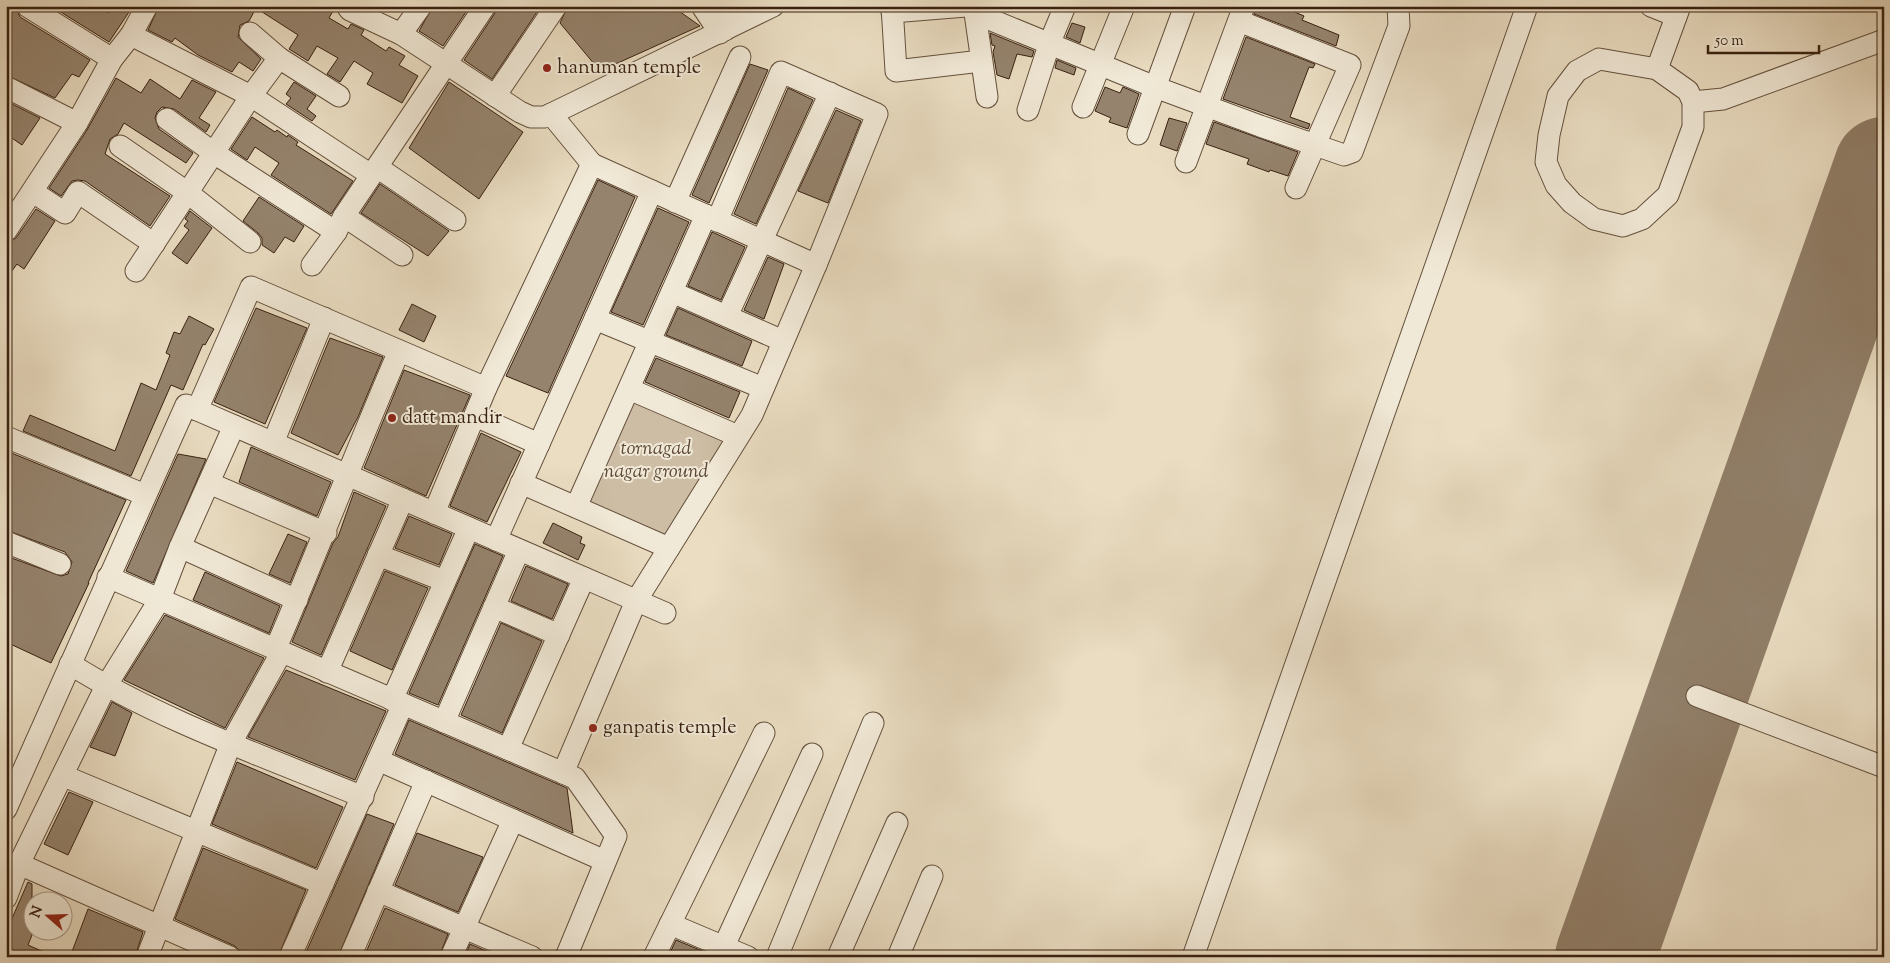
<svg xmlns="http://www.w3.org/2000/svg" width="1890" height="963" viewBox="0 0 1890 963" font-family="'Sorts Mill Goudy',serif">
<rect width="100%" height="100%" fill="#eaddc2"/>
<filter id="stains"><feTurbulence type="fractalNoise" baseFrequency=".004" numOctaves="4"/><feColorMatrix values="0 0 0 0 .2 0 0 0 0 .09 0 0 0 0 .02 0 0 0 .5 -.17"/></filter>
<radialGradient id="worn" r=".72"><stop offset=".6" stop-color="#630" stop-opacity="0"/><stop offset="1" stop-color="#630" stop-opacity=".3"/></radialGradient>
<!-- green -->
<polygon fill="#ccbda4" stroke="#826f5a" points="631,396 725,438 667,539 584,505"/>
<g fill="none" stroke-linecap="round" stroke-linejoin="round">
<!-- runway -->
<polyline stroke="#917f69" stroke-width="100" points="1605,957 1884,167"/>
</g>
<!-- building -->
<g fill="#95836d" stroke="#382110">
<polygon points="6,6 15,6 20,17 90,60 79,77 72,74 55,98 6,75"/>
<polygon points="51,6 98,6 108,13 112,6 133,6 109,42"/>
<polygon points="159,6 325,6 333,11 329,18 348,29 351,24 364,30 361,35 386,51 389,47 405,56 399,65 418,76 402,103 367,84 373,73 354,61 340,82 327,74 338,58 317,46 308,61 289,49 298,35 256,8 249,21 240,25 238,37 261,59 253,71 239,62 232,72 198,55 175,38 172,42 148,30"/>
<polygon points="433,6 470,6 443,46 419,31"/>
<polygon points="497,6 541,6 492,79 464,60 495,13"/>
<polygon points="568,6 672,6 700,26 600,71 560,23"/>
<polygon points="1256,6 1281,6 1304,16 1302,20 1339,35 1336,46 1254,14"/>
<polygon points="1072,23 1085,27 1080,43 1066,37"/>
<polygon points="990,33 1034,51 1032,57 1017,54 1009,79 997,75 993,52 995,46 992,45"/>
<polygon points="1246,37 1315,64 1313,68 1309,67 1290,117 1310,124 1308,129 1223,99"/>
<polygon points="1057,60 1076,68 1074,75 1055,68"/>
<polygon points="750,64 768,70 709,203 692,195"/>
<polygon points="116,78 141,93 150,79 180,99 192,80 216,92 199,118 210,125 206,132 174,109 162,107 157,112 155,118 159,129 193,153 186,163 124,123 118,134 110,139 105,154 170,196 150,226 85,181 78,180 72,181 61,196 49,188 87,130"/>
<polygon points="294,82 316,96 307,109 316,116 312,121 286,104 291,98 286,94"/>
<polygon points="449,82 523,132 479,199 409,148"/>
<polygon points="1105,87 1120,93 1123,87 1139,94 1127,128 1109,122 1111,118 1095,111"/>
<polygon points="788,88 813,100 756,224 734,214"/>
<polygon points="6,101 40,118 22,145 6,134"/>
<polygon points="836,110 861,121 828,203 798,191"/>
<polygon points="252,117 275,132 277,130 287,137 288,135 298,142 296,145 353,181 331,214 271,175 279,163 255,147 247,160 231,149"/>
<polygon points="1169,118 1187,123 1177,151 1160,145"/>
<polygon points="1214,122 1298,152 1288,176 1270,170 1269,172 1247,164 1249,159 1206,144"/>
<polygon points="598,180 635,197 548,393 506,376"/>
<polygon points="380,184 449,231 428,256 361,213"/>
<polygon points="259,197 304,226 294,242 285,237 274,253 262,245 262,238 258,233 243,221"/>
<polygon points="658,208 689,222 643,325 611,312"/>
<polygon points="36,209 55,221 24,269 17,264 6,279 6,243 16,238"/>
<polygon points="190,211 212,228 187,264 172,253 189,230 184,226 188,221 185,219"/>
<polygon points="712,232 745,247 721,300 688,286"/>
<polygon points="768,257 784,264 764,319 744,310"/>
<polygon points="412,304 436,316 424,342 399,330"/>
<polygon points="256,308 307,328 265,424 214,402"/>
<polygon points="678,308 752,341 742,366 666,335"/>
<polygon points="189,316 214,329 205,345 203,344 183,390 171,385 131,476 23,431 30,415 115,451 141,383 156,390 170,355 166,353 174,332 180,334"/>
<polygon points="330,338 383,357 358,417 338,455 291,433"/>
<polygon points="656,358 740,392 729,418 645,382"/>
<polygon points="404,370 470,395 426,496 364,468"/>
<polygon points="481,433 521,452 487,522 450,506"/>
<polygon points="251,447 331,482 317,516 239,482"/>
<polygon points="9,452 126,500 88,583 89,583 51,663 6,642 6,556 61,576 68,574 72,562 65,552 6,530 6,459"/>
<polygon points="178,454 206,459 153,583 126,571"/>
<polygon points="354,492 386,506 321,655 292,642 333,543 338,537"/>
<polygon points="409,516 452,534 439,565 395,548"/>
<polygon points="553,523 582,537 580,543 585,545 578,560 543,543"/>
<polygon points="288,534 307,542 290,583 269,574"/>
<polygon points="475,544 503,556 438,705 409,693"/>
<polygon points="526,566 568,584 552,619 511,601"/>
<polygon points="385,571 428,588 392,670 350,651"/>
<polygon points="205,572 280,606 269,633 193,600"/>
<polygon points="165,615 264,658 225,728 124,680"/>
<polygon points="501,623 542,641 502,733 461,715"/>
<polygon points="286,670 386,711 355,780 248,737"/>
<polygon points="112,702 132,713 115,756 90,747"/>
<polygon points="409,720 567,788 573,833 395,754"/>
<polygon points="237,762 343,807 316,868 212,824"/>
<polygon points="69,792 93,802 68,855 44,844"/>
<polygon points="367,814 394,824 338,957 304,957"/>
<polygon points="417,833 483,857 458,912 395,885"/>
<polygon points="203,848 306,890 278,957 251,957 241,952 235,946 175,919"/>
<polygon points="28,882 32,884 32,935 28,945 55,957 6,957 6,932"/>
<polygon points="385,908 448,934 439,957 364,957"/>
<polygon points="88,909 143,932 135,957 70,957"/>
<polygon points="676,940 707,953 707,957 668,957"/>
<polygon points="470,944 500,957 465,957"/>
</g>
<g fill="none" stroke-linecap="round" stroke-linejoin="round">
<!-- minor casing -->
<g stroke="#64503c" stroke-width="23">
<g id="minor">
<polyline points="27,6 112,59"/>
<polyline points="347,6 350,10 401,34 520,112 531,117 545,117 773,6"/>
<polyline points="702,6 720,33"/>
<polyline points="892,6 896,71 981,61"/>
<polyline points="974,6 987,97"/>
<polyline points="1651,6 1676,16"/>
<polyline points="892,12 966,6"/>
<polyline points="977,14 1155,87 1260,126 1344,155 1352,152 1399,26 1398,6"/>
<polyline points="1239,21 1350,65 1296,188"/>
<polyline points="725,30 731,6"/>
<polyline points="250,33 279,58 339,96"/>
<polyline points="401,34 421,6"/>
<polyline points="131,35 251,96 371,175"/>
<polygon points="1599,59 1657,69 1688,91 1693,102 1693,127 1668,195 1642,219 1623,226 1594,219 1572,203 1556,185 1546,162 1549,135 1558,96 1577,71"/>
<polyline points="1657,69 1680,6"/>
<polyline points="6,87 77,123"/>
<polyline points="495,96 556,6"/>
<polyline points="1693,102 1723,99 1884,40"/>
<polyline points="1083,107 1124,6"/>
<polyline points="1028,110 1050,42 1065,6"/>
<polyline points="551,114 592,164"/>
<polyline points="167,119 214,153 336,232"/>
<polyline points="1138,134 1185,6"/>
<polyline points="120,146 188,193 250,242"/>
<polyline points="1186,162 1244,6"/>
<polyline points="377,167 455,220"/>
<polyline points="33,192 65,213 78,192 154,244"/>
<polyline points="675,202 740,57"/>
<polyline points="344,216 402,255"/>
<polyline points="6,231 77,123 112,59 131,35 147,6"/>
<polyline points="312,265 336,232 344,216 485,6"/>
<polyline points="136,271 251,96 279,58"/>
<polyline points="672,292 783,341"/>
<polyline points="727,316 830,93"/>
<polyline points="595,319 763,388"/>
<polyline points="629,389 738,436"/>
<polyline points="197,410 251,287 486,388"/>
<polyline points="475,416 539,444"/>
<polyline points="6,437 145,495"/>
<polyline points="273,443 324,318"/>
<polyline points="209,483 326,533"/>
<polyline points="521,483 669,548"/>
<polyline points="576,507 706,215"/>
<polyline points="434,513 486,388 592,164 816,265"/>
<polyline points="496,540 652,191"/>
<polyline points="6,542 60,564"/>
<polyline points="180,547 297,600"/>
<polyline points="378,555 445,581"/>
<polyline points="108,577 575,778 616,836 566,957"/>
<polyline points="494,607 559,635"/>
<path d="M275,650C318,551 356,450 399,351"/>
<path d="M70,664C159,720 266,757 363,797"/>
<polyline points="327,672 403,499"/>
<polyline points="1697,696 1884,767"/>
<polyline points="392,700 469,528"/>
<polyline points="444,722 519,550"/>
<polyline points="508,749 584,578"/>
<polyline points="378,760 605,861"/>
<polyline points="563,773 636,601 752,415 816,265 877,114 781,72 717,221"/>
<polyline points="64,776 323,884"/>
<polyline points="6,809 186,405 665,613"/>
<polyline points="19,864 230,957"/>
<polyline points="378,891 532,957"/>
<polyline points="6,898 19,864 106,686 160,599 180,547 234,426"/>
<polyline points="670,924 748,957"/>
<polyline points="147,957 231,743 281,653"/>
<polyline points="290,957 403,704"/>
<polyline points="350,957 426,781"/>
<polyline points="451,957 513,820"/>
<polyline points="654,957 764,733"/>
<polyline points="719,957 812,754"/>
<polyline points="777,957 873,723"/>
<polyline points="838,957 897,823"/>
<polyline points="898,957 932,876"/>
<polyline points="1193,957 1527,6"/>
</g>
</g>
<!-- minor -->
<use href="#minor" stroke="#f1e9d7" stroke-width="21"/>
</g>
<!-- markers -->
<g fill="#8f2418" stroke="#f1e9d7" stroke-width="2">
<circle cx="547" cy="68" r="5"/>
<circle cx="392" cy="418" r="5"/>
<circle cx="593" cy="728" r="5"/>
</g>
<g text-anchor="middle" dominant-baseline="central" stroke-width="4" stroke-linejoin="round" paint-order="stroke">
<!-- poi labels -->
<g font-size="20" fill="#382110" stroke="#f1e9d7" text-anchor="start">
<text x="557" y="68">hanuman temple</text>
<text x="402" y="418">datt mandir</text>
<text x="603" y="728">ganpatis temple</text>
</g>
<!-- park labels -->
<g font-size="20" font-style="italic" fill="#5d4835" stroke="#f1e9d7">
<text x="656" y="449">tornagad<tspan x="656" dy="23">nagar ground</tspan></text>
</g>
</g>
<!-- margin -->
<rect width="1890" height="963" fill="none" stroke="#eaddc2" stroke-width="25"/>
<rect x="8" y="8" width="1875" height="948" fill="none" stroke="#382110" stroke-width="2.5"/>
<rect x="12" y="12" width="1865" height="938" fill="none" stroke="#382110"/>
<!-- north arrow -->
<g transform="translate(48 916) rotate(290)"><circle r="24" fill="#f1e9d7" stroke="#a79987"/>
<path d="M0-4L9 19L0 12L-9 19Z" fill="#8f2418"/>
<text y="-8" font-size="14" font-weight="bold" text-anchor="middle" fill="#382110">N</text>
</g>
<!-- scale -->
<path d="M1708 45v8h111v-8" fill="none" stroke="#382110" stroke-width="2.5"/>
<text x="1715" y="45" font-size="15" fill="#382110" stroke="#f1e9d7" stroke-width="4" paint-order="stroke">50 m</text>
<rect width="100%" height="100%" filter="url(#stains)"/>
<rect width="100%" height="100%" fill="url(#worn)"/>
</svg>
